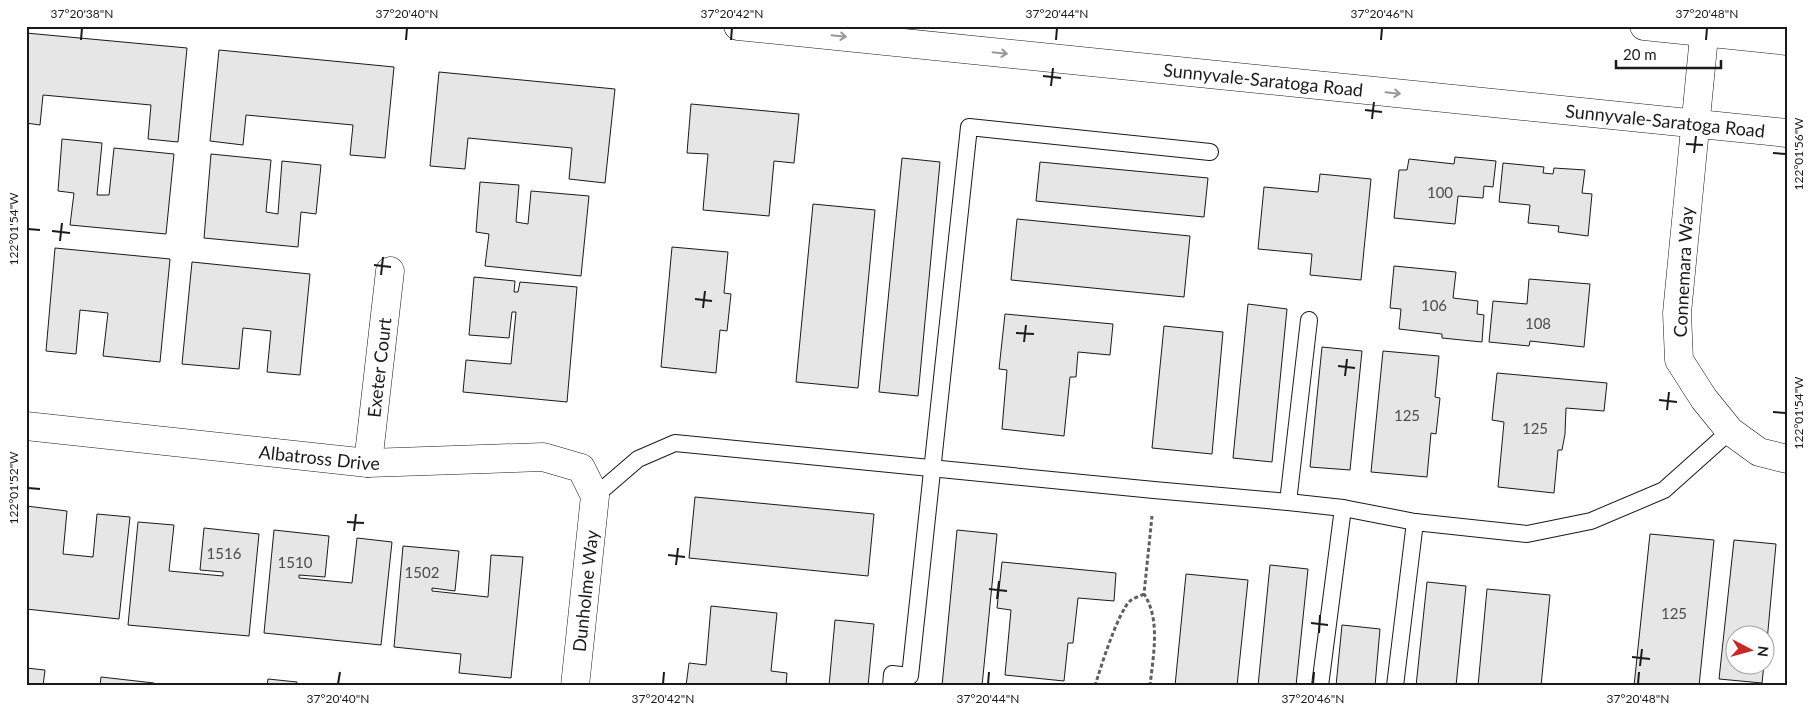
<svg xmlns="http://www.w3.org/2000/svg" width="1813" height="712" viewBox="0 0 1813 712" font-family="Lato,sans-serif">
<rect width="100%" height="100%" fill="#fff"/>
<!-- building -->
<g fill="#e6e6e6" stroke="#1a1a1a">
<polygon points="26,33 187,48 178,142 148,139 151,105 43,95 40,125 26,123"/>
<polygon points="219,50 394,67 385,158 350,155 353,125 246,115 243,145 210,141"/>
<polygon points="439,72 615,89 605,183 569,179 572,148 468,138 465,169 430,166"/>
<polygon points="691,104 799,114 794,163 774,161 769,216 703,210 708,154 687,153"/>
<polygon points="62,139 102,143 97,195 109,195 114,148 174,154 166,234 70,225 74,193 58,191"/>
<polygon points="211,154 271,160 266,212 278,214 282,161 321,165 316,214 301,212 298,247 204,238"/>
<polygon points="1455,157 1496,161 1493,187 1484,186 1483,198 1458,196 1455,224 1394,218 1399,170 1407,170 1409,159 1454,164"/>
<polygon points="902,158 940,162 918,396 879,392"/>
<polygon points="1040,162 1208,178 1204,217 1036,201"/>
<polygon points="1503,163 1544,167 1543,173 1553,174 1554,168 1585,170 1582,193 1592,194 1588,236 1558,232 1559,226 1528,223 1530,205 1499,202"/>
<polygon points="1320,174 1371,179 1361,280 1310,275 1312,254 1258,249 1264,187 1318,192"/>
<polygon points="480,182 519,185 516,222 528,224 531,191 589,196 581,276 485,266 489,234 476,232"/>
<polygon points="813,204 875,210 858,388 796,382"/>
<polygon points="1017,219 1190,236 1184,297 1011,280"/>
<polygon points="672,247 728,252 724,293 731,294 727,331 720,330 716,373 661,367"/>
<polygon points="55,248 170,259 160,362 103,356 108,313 80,310 76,354 46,351"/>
<polygon points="192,262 310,274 300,375 267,372 271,331 243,328 239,369 182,364"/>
<polygon points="1394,266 1456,272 1453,298 1478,301 1477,314 1484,315 1482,342 1442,338 1442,334 1399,329 1401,309 1390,308"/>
<polygon points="474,277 515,281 514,292 518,292 520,282 577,287 567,402 463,392 466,360 511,364 516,312 512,312 509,338 469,335"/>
<polygon points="1529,279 1590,284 1584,347 1530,341 1529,346 1489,342 1493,301 1527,304"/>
<polygon points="1248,304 1287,309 1272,462 1233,458"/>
<polygon points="1005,314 1113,324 1110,355 1078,352 1076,377 1070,377 1064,436 1002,429 1007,370 999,369"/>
<polygon points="1164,326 1223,332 1212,454 1152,448"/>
<polygon points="1322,347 1362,351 1350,470 1310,467"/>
<polygon points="1383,351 1439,356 1435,397 1440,398 1436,434 1431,433 1427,477 1371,472"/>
<polygon points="1497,373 1607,383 1604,411 1566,408 1565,434 1562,450 1558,450 1554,493 1498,487 1504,422 1492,420"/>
<polygon points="695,497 874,514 868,576 689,558"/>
<polygon points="26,506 67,511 63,554 93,557 97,514 130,517 119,619 26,609"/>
<polygon points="138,522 174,525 169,571 223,576 223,572 200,570 204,528 259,534 249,636 128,625"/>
<polygon points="274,530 329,536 325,577 299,575 299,578 352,583 357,538 392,542 381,645 264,633"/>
<polygon points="957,530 997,534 982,686 942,686"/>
<polygon points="1650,534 1714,540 1699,686 1634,686"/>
<polygon points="1734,540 1776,544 1766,652 1766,634 1736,634 1736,664 1764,664 1762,683 1719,679"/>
<polygon points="403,546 459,551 455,591 432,588 432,591 488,597 491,555 523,557 511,678 459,673 461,654 394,647"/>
<polygon points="1002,562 1116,573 1114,601 1078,598 1073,643 1068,643 1064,681 1005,675 1011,610 997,608"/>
<polygon points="1270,565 1308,569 1296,686 1258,686"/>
<polygon points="1186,574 1248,580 1237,686 1175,686"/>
<polygon points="1427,582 1466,586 1456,686 1416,686"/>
<polygon points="1487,589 1550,595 1541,686 1478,686"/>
<polygon points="711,606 777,613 771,671 787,673 786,686 686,686 689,663 706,665"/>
<polygon points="835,620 874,624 868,686 829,686"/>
<polygon points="1342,625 1380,629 1375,686 1336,686"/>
<polygon points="26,668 45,670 43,686 26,686"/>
<polygon points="101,677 154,683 154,686 100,686"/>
<polygon points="268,679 297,682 296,686 267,686"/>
</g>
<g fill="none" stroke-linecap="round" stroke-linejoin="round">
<!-- lane casing -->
<g stroke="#1a1a1a" stroke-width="18">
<g id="lane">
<polyline points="595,496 638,459 675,443 1154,490 1288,502 1343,508 1415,522 1527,534 1591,521 1664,490 1730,431"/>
<polyline points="1288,502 1309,320"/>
<polyline points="891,686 892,674 910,676 969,127 1210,152"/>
<polyline points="1320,686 1343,508"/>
<polyline points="1395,686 1415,522"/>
</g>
</g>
<!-- street casing -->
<g stroke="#1a1a1a" stroke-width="29">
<g id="street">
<polyline points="1705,26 1677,313 1679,360 1704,399 1730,431 1759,452 1787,459"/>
<path id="s1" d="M26,426L368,463L543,457L581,468L595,496L575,686"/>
<path id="s2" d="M368,463L390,271"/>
</g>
</g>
<!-- primary casing -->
<g stroke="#1a1a1a" stroke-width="29">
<g id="primary">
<path id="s3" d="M738,26L1787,133"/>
<polyline points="1644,26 1787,41"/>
</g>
</g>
<!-- path -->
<g stroke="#5f5f5f" stroke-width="3" stroke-dasharray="4 2.5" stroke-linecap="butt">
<path d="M1095,686C1100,669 1118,612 1130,601C1133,598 1140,596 1144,594"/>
<path d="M1150,686C1153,656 1161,620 1144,594L1152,516"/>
</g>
<!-- lane -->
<use href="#lane" stroke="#fff" stroke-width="16"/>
<!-- street -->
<use href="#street" stroke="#fff" stroke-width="28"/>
<!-- primary -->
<use href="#primary" stroke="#fff" stroke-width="28"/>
</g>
<!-- one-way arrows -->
<defs><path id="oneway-shaft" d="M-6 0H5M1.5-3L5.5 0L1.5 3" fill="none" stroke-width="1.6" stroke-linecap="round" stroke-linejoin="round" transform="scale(1.25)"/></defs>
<g stroke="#989898">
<use href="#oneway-shaft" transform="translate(839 36) rotate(6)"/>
<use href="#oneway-shaft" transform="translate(1000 53) rotate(6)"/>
<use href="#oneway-shaft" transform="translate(1393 93) rotate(6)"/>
</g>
<!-- ticks -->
<path fill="none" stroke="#1a1a1a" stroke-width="2" d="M81,40L82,28M406,40L407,28M731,40L732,28M1056,40L1057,28M1381,40L1382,28M1706,40L1707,28M1043,76L1061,78M1051,86L1053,68M1365,110L1382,112M1372,119L1374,102M1686,144L1703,145M1694,153L1696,136M1773,153L1786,154M28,229L40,230M52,231L70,233M60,241L62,223M374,265L391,267M381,275L383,257M695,299L712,301M703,308L705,291M1016,333L1034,334M1024,342L1026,325M1338,366L1355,368M1345,376L1347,359M1659,400L1677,402M1667,410L1669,392M1773,412L1786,413M28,488L40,489M347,522L364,523M354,531L356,514M668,555L685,557M676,565L678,548M989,589L1007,591M997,599L999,581M1311,623L1328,625M1319,633L1320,615M1632,657L1650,659M1640,666L1642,649M338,684L340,672M663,684L664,672M988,684L989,672M1313,684L1314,672M1638,684L1639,672"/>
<g text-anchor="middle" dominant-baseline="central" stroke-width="4" stroke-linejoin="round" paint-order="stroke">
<!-- number labels -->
<g font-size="15" fill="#4d4d4d">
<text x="1440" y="192">100</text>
<text x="1434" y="305">106</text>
<text x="1538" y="323">108</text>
<text x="1407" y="415">125</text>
<text x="1535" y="428">125</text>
<text x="224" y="553">1516</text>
<text x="295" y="562">1510</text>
<text x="422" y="572">1502</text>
<text x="1674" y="613">125</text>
</g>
<!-- street labels -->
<g font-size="18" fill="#1a1a1a" stroke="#fff">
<text stroke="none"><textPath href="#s3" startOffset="528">Sunnyvale-Saratoga Road</textPath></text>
<text stroke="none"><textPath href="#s3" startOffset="932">Sunnyvale-Saratoga Road</textPath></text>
<text transform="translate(1683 272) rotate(-87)">Connemara Way</text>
<text stroke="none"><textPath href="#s2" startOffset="96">Exeter Court</textPath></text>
<text stroke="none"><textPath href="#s1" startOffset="295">Albatross Drive</textPath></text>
<text transform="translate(585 591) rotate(-84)">Dunholme Way</text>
</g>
</g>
<!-- border -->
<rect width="1813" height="712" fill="none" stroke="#ffffff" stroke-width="55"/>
<!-- north arrow -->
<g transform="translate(1750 650) rotate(96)"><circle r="24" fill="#ffffff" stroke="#a3a3a3"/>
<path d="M0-4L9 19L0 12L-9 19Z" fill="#c62828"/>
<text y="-8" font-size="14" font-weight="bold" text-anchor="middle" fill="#1a1a1a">N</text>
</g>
<!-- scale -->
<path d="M1616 60v8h105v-8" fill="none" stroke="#1a1a1a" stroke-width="2.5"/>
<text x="1623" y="60" font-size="15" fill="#1a1a1a" stroke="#ffffff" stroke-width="4" paint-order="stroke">20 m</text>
<rect x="28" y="28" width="1758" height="656" fill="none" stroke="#1a1a1a" stroke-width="2"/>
<g font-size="12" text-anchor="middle" fill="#1a1a1a">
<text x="82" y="18">37°20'38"N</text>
<text x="407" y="18">37°20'40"N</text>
<text x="732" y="18">37°20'42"N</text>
<text x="1057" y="18">37°20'44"N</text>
<text x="1382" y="18">37°20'46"N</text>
<text x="1707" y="18">37°20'48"N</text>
<text transform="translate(1799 154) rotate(-90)" y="4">122°01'56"W</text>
<text transform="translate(14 229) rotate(-90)" y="4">122°01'54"W</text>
<text transform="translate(1799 413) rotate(-90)" y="4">122°01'54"W</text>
<text transform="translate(14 488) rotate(-90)" y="4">122°01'52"W</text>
<text x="338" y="703">37°20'40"N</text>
<text x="663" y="703">37°20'42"N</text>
<text x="988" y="703">37°20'44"N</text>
<text x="1313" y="703">37°20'46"N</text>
<text x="1638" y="703">37°20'48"N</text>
</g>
</svg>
